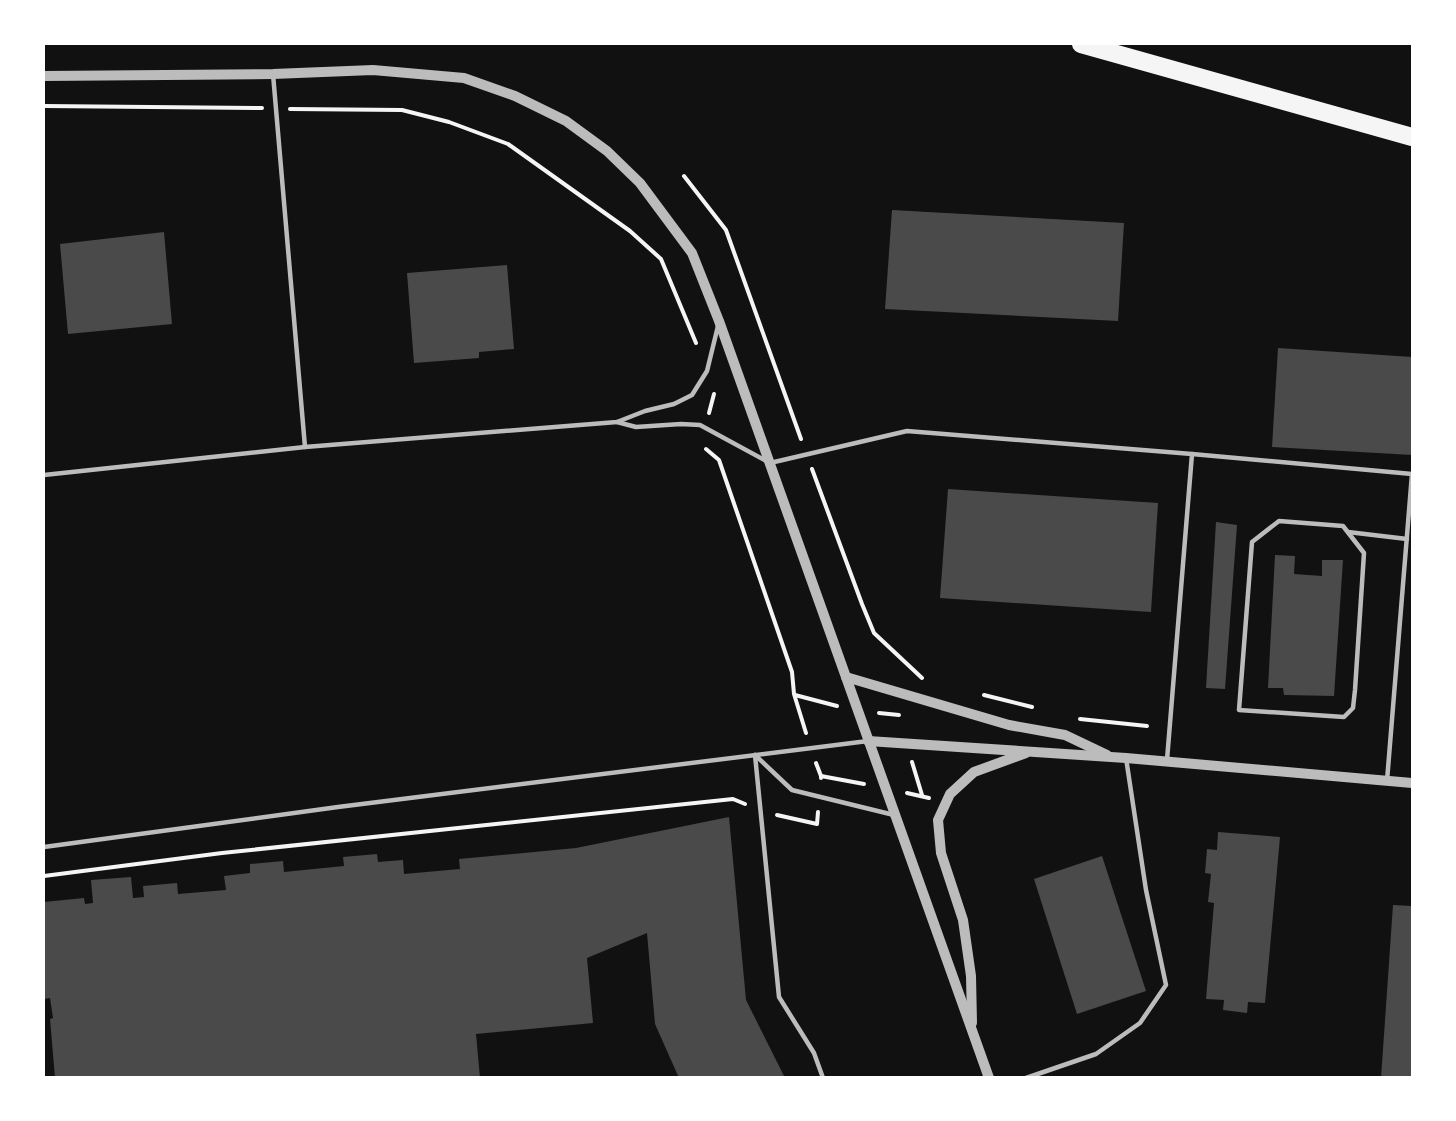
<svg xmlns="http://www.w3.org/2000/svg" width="1456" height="1121" viewBox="0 0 1456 1121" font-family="'Work Sans',sans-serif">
<rect width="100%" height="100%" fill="#111"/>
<!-- building -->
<g fill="#4a4a4a">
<polygon points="892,210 1124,223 1118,321 885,309"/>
<polygon points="164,232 172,324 68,334 60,244"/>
<polygon points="507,265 514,349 479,352 479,358 414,363 407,273"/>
<polygon points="1278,348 1412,357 1412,455 1272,447"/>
<polygon points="948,489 1158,503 1151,612 940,598"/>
<polygon points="1216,522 1237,525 1225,689 1206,688"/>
<polygon points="1275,555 1295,556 1294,574 1322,576 1322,560 1343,560 1334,696 1284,695 1283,688 1268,688"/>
<polygon points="729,817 746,1000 785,1078 679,1078 655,1024 647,933 587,958 593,1023 476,1034 480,1078 55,1078 50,1019 53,1018 50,998 44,999 44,902 84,898 85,904 93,903 91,880 131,877 133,898 144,897 143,886 177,883 178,894 226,890 224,876 250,873 250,864 283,861 284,872 344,866 343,857 377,854 378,862 403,860 404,874 460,869 459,859 576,848"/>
<polygon points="1218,832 1280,837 1265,1003 1248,1002 1247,1013 1223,1010 1224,1000 1206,999 1214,903 1208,902 1211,874 1205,873 1207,849 1217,850"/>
<polygon points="1102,856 1146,991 1077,1014 1034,879"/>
<polygon points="1393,905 1412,906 1412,1078 1381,1078"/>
</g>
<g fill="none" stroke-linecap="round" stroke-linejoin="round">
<!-- path -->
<g stroke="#f5f5f5" stroke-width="4">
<polyline points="44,106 262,108"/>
<polyline points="290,109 402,110 449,122 508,144 630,231 661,259 696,343"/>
<polyline points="684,176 726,230 801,439"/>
<polyline points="709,413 714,394"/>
<polyline points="706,449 719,460 792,672 794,694 806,733"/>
<polyline points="812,469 862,604 874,633 922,678"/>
<polyline points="795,695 837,706"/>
<polyline points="984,695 1032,707"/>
<polyline points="879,713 899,715"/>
<polyline points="1080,719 1147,726"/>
<polyline points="912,762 922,795"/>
<polyline points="816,763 821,776"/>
<polyline points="821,778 821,776 864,784"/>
<polyline points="907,793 929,798"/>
<polyline points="777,815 817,824 818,812"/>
<polyline points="44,876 222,853 733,799 745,804"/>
</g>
<!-- service -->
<g stroke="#bcbcbc" stroke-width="4.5">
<polyline points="273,74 305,447"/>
<polyline points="617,422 636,427 681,424 700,425 770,463 907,431 1192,454 1167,760"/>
<polyline points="1192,454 1412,474"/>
<polyline points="44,475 305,447 617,422 645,411 674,404 692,395 707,371 718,326"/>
<polygon points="1279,521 1343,526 1364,553 1355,690 1353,708 1344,717 1239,710 1252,542"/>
<polyline points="1348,532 1407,539"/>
<polyline points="755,755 779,997 814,1053 823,1078"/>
<polyline points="755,755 792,790 894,815"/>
<polyline points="1387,781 1412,474"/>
<polyline points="44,847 338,807 868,741"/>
<polyline points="1026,1078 1096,1054 1140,1023 1166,985 1146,890 1126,758"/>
</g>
<!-- tertiary -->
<g stroke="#bcbcbc" stroke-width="10">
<polyline points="44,76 273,74 373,70 464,78 515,96 566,121 607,151 640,183 692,253 719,321 989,1078"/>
<polyline points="846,677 1009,725 1065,735 1107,755"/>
<polyline points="868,741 1126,758 1412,783"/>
<polyline points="972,1023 971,976 963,920 941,853 938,820 950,794 974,772 1026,753"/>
</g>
<!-- motorway -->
<polyline stroke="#f5f5f5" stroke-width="18" points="1081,44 1412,137"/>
</g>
<!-- border -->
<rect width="1456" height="1121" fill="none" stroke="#ffffff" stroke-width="90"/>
</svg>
